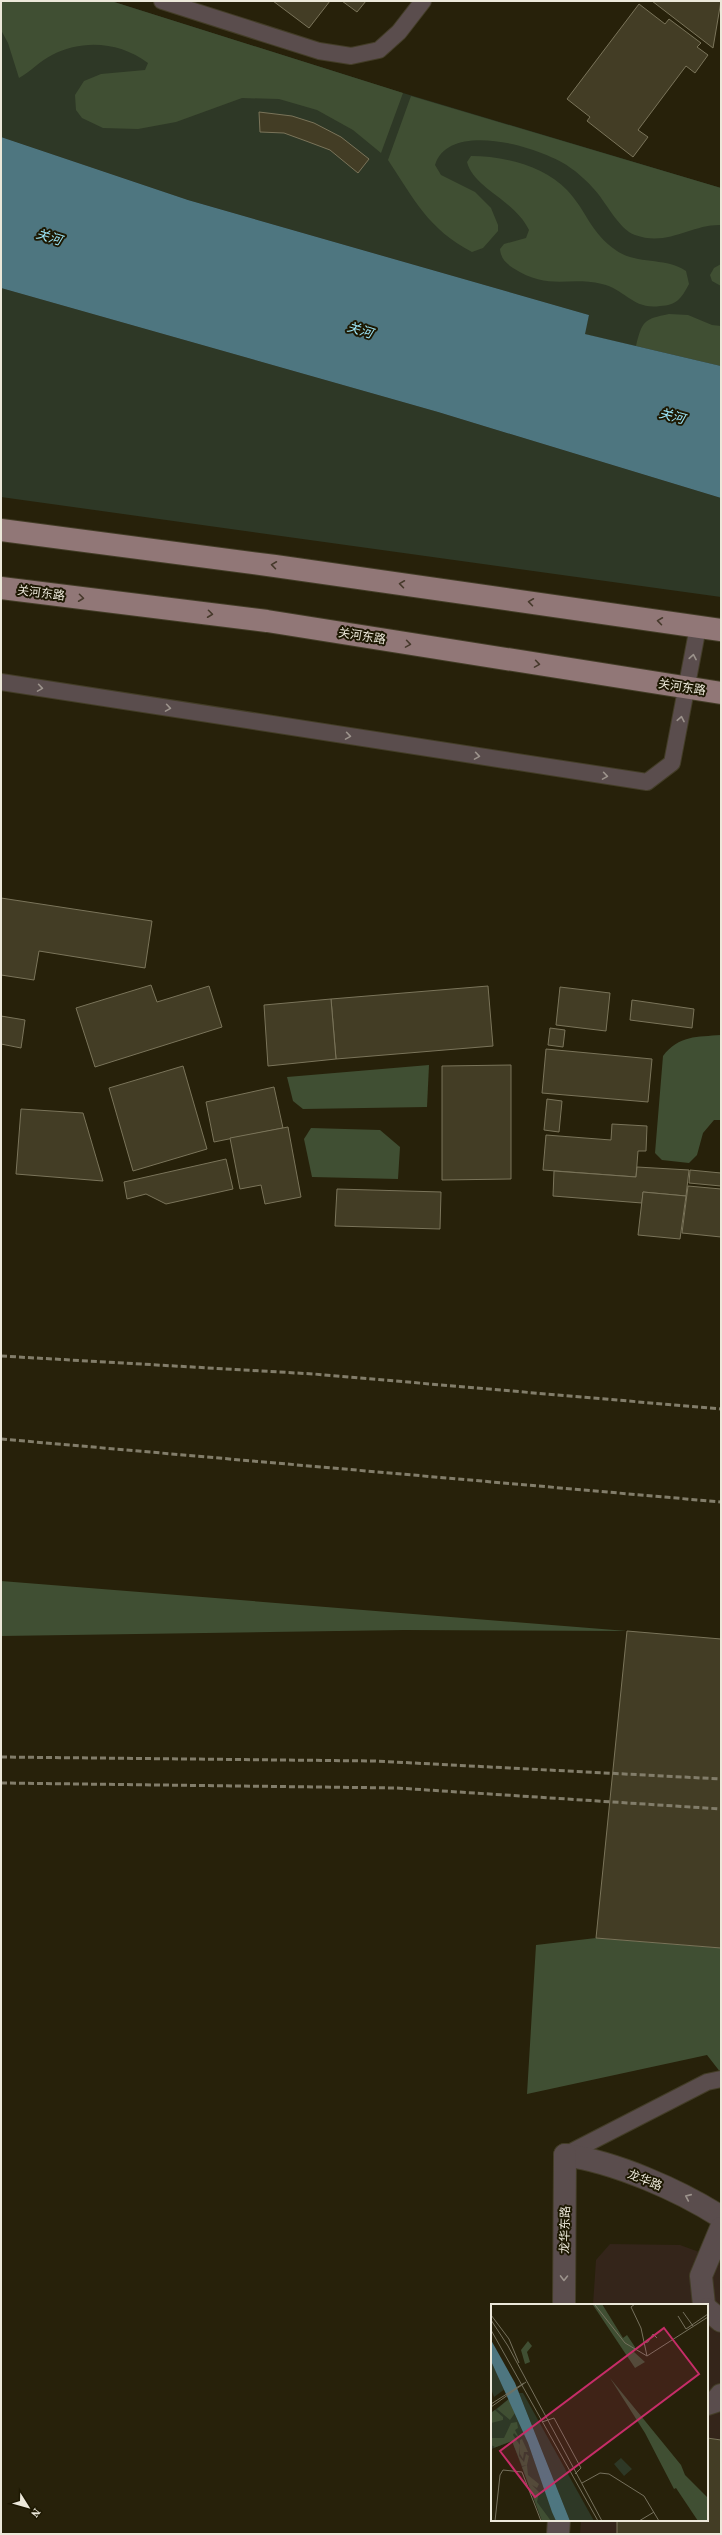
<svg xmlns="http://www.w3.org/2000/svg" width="722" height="2535" viewBox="0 0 722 2535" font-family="'Source Serif 4','Noto Sans SC',serif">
<rect width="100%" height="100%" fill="#27210a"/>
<!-- commercial -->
<polygon fill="#34251a" points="610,2244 680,2245 721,2260 721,2534 580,2534 581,2520 707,2520 707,2305 593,2305 596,2260"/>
<!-- green -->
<g fill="#2e3826">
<polygon points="1,1 111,1 403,93 721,188 721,366 584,334 589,315 188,200 1,137"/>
<polygon points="1,288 438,412 721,498 721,597 1,497"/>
</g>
<!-- forest -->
<g fill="#404f33">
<path d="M1,1H111L403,93L381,153L353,130L317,110L279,99L242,98L176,122L138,129L103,128L82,118L76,110L75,95L84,81L101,74L145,70L148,63C120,42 83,39 52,55C40,61 30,72 19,78L8,43L1,30Z"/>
<path d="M411,96L721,188V225C691,224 668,247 635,235C619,230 605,200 593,188C588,182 581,176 575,171C548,148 449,118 435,165L441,175L475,192L491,208L498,225V231L483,248L472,252C428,229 414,199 388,160Z"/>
<path d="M471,156C503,156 544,166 567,190C587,211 590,233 617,251C638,265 666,257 686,271L689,284C681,299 677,305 660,306C633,310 625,289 602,284C567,276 549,291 513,268C506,263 501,259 500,249L504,244L526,238L529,230C514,199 474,189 467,162Z"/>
<polygon points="721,264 721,286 712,281 710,275 714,268"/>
<path d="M669,314L688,315L712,325L721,326V366L636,346C642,321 644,319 669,314Z"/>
<path d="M721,1035V1120H714L703,1133L697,1155L689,1163L662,1160L655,1153L663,1056C679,1035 697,1037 721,1035Z"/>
<polygon points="429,1065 427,1107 303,1109 293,1101 287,1077"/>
<polygon points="311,1128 380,1130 400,1147 398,1179 312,1177 304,1139"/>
<polygon points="1,1581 627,1631 404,1630 1,1636"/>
<polygon points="596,1938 721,1948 721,2073 707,2055 527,2094 536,1945"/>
</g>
<!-- water -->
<polygon fill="#4e7680" points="1,137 188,200 589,315 585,334 721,366 721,498 438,412 1,288"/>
<!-- building -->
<g fill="#433d25" stroke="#7a745a">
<polygon points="273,1 330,1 309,28"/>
<polygon points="342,1 366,1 357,12"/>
<polygon points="652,1 721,1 713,48"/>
<polygon points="639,4 665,24 669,19 701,43 697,47 708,55 695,73 686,66 638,130 648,137 633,157 587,121 590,117 567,99"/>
<polygon points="259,112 292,116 314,123 341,137 369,159 358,173 330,150 306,141 284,133 260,132"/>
<polygon points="1,898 152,921 145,968 39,951 34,980 1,975"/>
<polygon points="151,985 157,1002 209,986 222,1027 95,1067 76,1008"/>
<polygon points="488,986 493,1046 336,1059 331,999"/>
<polygon points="560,987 610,993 606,1031 556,1025"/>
<polygon points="331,999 336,1059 268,1066 264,1005"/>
<polygon points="632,1000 694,1009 692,1028 630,1020"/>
<polygon points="1,1016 25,1020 21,1048 1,1044"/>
<polygon points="550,1028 565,1030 563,1047 548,1045"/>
<polygon points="546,1049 652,1059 648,1102 542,1093"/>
<polygon points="511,1065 511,1179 442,1180 442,1066"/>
<polygon points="183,1066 207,1149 133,1171 109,1088"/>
<polygon points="274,1087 283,1128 214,1142 206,1102"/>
<polygon points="547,1099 562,1101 559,1132 544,1130"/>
<polygon points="21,1109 83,1113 103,1181 16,1174"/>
<polygon points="612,1124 647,1126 646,1151 638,1151 636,1177 543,1170 546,1135 611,1140"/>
<polygon points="288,1127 301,1197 265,1204 261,1185 240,1189 230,1138"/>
<polygon points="226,1159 233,1189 166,1204 146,1194 127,1199 124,1182"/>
<polygon points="637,1167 689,1170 686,1196 643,1192 642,1203 553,1196 554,1171 636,1177"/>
<polygon points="690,1170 721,1173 721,1186 689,1183"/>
<polygon points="688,1186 721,1189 721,1237 682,1233"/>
<polygon points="337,1189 441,1192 440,1229 335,1226"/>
<polygon points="643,1192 686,1196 680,1239 638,1235"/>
<polygon points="627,1631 721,1639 721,1948 596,1938"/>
<polygon points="707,2438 721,2440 721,2534 617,2534 617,2520 707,2520"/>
</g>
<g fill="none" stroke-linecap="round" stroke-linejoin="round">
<!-- service casing -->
<g stroke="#433d27" stroke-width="18">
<g id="service">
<polyline points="162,1 319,51 351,56 379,50 399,32 423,1"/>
<polyline points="1,682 647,782 672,763 698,627"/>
<polyline points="565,2155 707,2082 721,2079"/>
</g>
</g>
<!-- minor casing -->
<g stroke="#433d27" stroke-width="24">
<g id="minor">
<path d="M565,2155C615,2162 679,2190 721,2217"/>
<polyline points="704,2305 701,2276 721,2228"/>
<polyline points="707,2309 721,2321"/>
<polyline points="707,2404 716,2401 721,2395"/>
</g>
</g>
<!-- tertiary casing -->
<g stroke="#433d27" stroke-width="24">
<g id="tertiary">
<polyline points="564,2305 565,2155"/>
<polyline points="558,2534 559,2520"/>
</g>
</g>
<!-- primary casing -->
<g stroke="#433d27" stroke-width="24">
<g id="primary">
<polyline points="1,530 275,566 721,630"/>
<polyline points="1,588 267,621 721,693"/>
</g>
</g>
<!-- service -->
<use href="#service" stroke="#5a4d4d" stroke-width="16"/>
<!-- minor -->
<use href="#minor" stroke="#5a4d4d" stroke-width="22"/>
<!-- tertiary -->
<use href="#tertiary" stroke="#5a4d4d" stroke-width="22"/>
<!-- primary -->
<use href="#primary" stroke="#917777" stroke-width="22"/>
<!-- rail -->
<g stroke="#827d6a" stroke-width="3" stroke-dasharray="6 3" stroke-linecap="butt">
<polyline points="1,1356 314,1374 721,1409"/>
<polyline points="1,1439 721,1502"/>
<polyline points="1,1757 375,1761 721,1779"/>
<polyline points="1,1783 397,1788 721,1809"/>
</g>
</g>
<!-- one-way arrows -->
<defs><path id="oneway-chevron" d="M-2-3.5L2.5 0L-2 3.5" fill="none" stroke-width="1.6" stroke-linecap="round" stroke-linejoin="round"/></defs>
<g stroke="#46392b">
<use href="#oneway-chevron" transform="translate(274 565) rotate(-172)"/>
<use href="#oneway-chevron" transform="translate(402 584) rotate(-172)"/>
<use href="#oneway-chevron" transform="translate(81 598) rotate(7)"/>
<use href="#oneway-chevron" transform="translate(531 602) rotate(-172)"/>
<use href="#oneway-chevron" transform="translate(210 614) rotate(7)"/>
<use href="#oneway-chevron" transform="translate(660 621) rotate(-172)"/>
<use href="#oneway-chevron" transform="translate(408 644) rotate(9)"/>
<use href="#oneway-chevron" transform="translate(537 664) rotate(9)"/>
</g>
<g stroke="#9c938c">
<use href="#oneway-chevron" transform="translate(693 657) rotate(-80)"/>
<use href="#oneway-chevron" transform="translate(40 688) rotate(9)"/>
<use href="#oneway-chevron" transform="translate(168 708) rotate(9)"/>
<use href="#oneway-chevron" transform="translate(681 719) rotate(-79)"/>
<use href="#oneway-chevron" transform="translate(348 736) rotate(9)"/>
<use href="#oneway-chevron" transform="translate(477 756) rotate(9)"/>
<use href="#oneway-chevron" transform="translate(605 776) rotate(9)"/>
<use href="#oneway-chevron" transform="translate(688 2197) rotate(-156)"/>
<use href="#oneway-chevron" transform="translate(564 2278) rotate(91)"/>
</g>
<g text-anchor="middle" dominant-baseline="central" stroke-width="4" stroke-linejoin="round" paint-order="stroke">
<!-- street labels -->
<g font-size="12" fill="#ece8da" stroke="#1d1802">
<text transform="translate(41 593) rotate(7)">关河东路</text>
<text transform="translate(362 636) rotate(9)">关河东路</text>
<text transform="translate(682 687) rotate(9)">关河东路</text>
<text transform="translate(645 2180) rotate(22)">龙华路</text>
<text transform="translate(565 2230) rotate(-89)">龙华东路</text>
</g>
<!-- water labels -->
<g font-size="13" font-style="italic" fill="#9de6f9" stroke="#1d1802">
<text transform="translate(49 237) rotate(17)">关河</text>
<text transform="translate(360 330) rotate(17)">关河</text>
<text transform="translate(672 416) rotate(15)">关河</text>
</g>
</g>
<!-- overview -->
<g transform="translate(491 2304)">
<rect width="217" height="217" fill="#27210a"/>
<path d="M0,57L14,85L3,93L0,85ZM28,89H32L103,217H79ZM19,94L37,139L65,217H51L21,137L0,145V109ZM130,154L141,165L133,172L123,160Z" fill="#2e3826"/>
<path d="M111,0L132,34L136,31L144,43L143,48L154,58L144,64L102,1ZM37,37L41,42L36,48L39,58L34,60L30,46ZM119,74L190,161L194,171L217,194V217H207L185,184L183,185L154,129ZM19,94L24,109L19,116L6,105ZM4,106L12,113V116L0,119L1,108ZM26,118L27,124L24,126L28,134L23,129L22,131L29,141L28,152L33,158L35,150L38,152L36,161L31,162L21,137L0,145L4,143L0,141V134H13L20,119ZM31,135L37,148H33L32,155L29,150V136ZM36,161L37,171L48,180L46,184L41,181L48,188L46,198L60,217H51L31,163Z" fill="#404f33"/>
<path d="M0,36L24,79L79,217H65L61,208L37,139L0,57Z" fill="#4e7680"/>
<path fill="none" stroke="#76715d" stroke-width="1" d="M144,0L140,3L150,24L156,52M104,1L134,39L156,52M192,8L202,22M0,11L18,35L28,59M187,12L195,25L217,10M0,16L17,42L111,217M0,26L107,217M152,39L157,38L162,30L166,34M156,52L217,13M0,100L33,79M0,103L35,78M51,118L63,114L90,164L84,170M91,179L109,169L118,170L153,192L168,217M4,217L9,171L12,166L31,168L50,217M148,217L163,208"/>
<path fill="#c62d68" fill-opacity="0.15" stroke="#c62d68" stroke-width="2" d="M173,24L208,70L44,193L9,147Z"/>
<rect width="217" height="217" fill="none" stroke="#ece8da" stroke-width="2"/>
</g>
<!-- border -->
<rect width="722" height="2535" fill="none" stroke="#ece8da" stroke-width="4"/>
<!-- north arrow -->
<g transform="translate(28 2507) rotate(127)" stroke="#1d1802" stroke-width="3" paint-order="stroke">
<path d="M0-3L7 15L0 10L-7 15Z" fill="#ece8da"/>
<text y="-6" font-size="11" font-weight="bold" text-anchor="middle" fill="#ece8da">N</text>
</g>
</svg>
